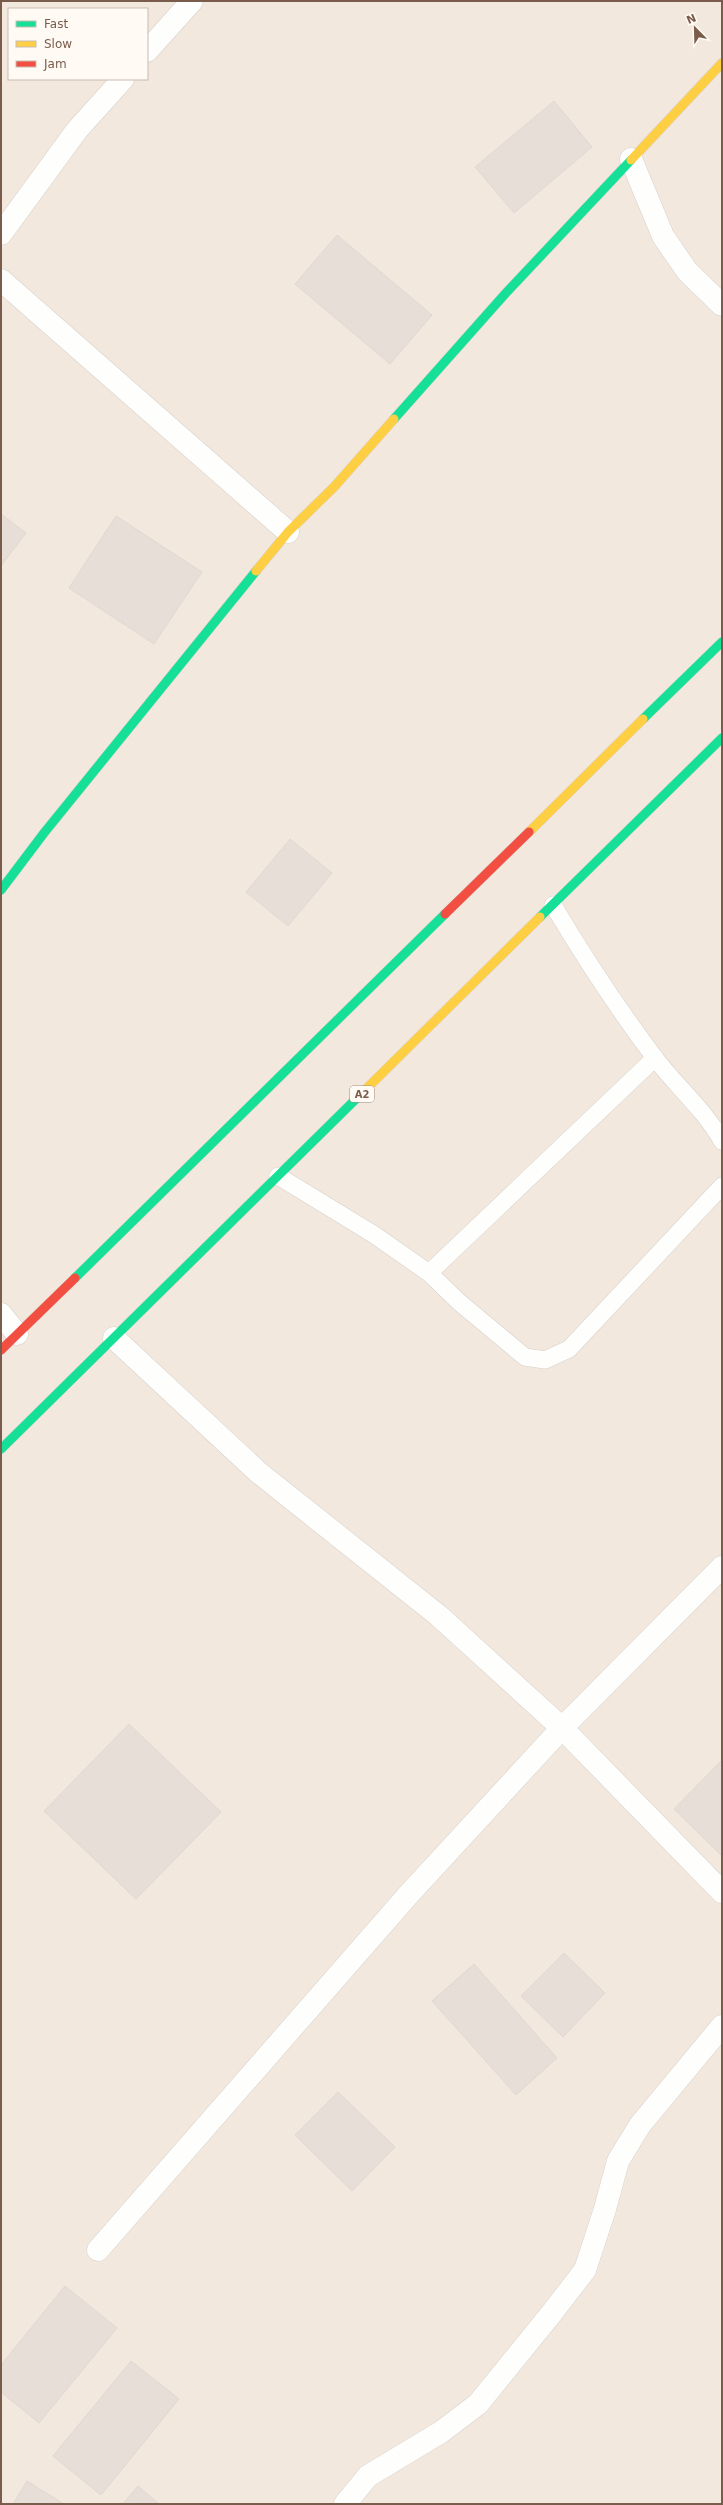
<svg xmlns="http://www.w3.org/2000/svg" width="723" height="2505" viewBox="0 0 723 2505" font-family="'DejaVu Sans',sans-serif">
<rect width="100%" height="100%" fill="#f9f5f0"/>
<!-- residential -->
<path fill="#f2e8de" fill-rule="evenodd" d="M1,1H722V2504H1ZM9,9H147V79H9Z"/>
<!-- building -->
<g fill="#e6ded7" stroke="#e2d8d2">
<polygon points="554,101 592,147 514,213 475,167"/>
<polygon points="337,235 432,315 390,364 295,284"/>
<polygon points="1,514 26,533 1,566"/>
<polygon points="116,516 202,572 154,644 69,588"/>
<polygon points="290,839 332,873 288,926 246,892"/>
<polygon points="129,1724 221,1812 136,1899 44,1811"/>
<polygon points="722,1760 722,1856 674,1809"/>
<polygon points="564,1953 605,1993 563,2037 521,1996"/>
<polygon points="474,1964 557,2058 516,2095 432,2001"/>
<polygon points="338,2092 395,2147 352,2191 295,2135"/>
<polygon points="65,2286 117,2328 39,2423 1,2392 1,2365"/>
<polygon points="131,2361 179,2399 101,2495 53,2456"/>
<polygon points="27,2481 64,2504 13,2504"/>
<polygon points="138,2486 159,2504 123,2504"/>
</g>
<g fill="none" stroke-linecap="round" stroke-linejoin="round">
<!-- lane casing -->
<g stroke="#d7d1cb" stroke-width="18">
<g id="lane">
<path d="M553,905C584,957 618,1009 655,1058C676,1086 704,1109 722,1141"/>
<polyline points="278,1176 373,1234 429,1273 459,1302 525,1357 545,1360 569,1349 722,1186"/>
<polyline points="429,1273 655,1058"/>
</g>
</g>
<!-- street casing -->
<g stroke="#d7d1cb" stroke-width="23">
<g id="street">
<polyline points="147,51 192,1"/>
<polyline points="631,159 663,236 687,271 722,305"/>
<polyline points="1,234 77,130 123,79"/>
<polyline points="1,280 288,532"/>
<polyline points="1,1314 17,1334"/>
<polyline points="114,1338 258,1472 439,1616 562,1728 722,1892"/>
<polyline points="98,2250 409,1894 562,1728 722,1567"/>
<polyline points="345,2504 368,2476 441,2432 478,2404 551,2314 585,2270 605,2209 618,2161 640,2125 722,2026"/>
</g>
</g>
<!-- fast casing -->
<g stroke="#d9d2cb" stroke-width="10">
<g id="fast">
<polyline points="394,419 505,294 631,160"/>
<polyline points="643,719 722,642"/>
<polyline points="1,890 44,833 256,571"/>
<polyline points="540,917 722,738"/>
<polyline points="75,1278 445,914"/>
<polyline points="1,1449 360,1095"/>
</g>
</g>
<!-- slow casing -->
<g stroke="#d9d2cb" stroke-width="10">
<g id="slow">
<polyline points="631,160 722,63"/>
<polyline points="256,571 288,532 334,487 394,419"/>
<polyline points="529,832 643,719"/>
<polyline points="360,1095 540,917"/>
</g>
</g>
<!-- jam casing -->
<g stroke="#d9d2cb" stroke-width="10">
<g id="jam">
<polyline points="445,914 529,832"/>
<polyline points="1,1350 75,1278"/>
</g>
</g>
<!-- lane -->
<use href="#lane" stroke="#fefefd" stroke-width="17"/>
<!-- street -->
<use href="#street" stroke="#fefefd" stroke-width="22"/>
<!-- fast -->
<use href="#fast" stroke="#16e098" stroke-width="9"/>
<!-- slow -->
<use href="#slow" stroke="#ffcf43" stroke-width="9"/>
<!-- jam -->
<use href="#jam" stroke="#f24e42" stroke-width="9"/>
</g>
<g text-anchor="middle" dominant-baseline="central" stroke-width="3.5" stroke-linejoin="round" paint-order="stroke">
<!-- shield labels -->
<rect fill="#fffaf3" stroke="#a28b7f" stroke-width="1" x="350" y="1086" width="24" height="16" rx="3"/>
<g font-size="10" font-weight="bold" fill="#7a5c4d">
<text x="362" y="1094">A2</text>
</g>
</g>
<!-- border -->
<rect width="723" height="2505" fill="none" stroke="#7a5c4d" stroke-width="4"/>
<!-- legend -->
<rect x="8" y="8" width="140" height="72" fill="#fffaf3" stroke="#cabbb1"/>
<rect x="16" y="21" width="20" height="6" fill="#16e098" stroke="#cabbb1"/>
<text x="44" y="28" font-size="12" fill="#7a5c4d">Fast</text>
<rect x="16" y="41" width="20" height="6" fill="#ffcf43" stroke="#cabbb1"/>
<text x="44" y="48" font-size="12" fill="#7a5c4d">Slow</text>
<rect x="16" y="61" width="20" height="6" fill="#f24e42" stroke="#cabbb1"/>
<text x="44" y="68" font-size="12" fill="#7a5c4d">Jam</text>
<!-- north arrow -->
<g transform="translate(695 28) rotate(337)" stroke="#fffaf3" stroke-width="3" paint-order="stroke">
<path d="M0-3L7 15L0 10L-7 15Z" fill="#7a5c4d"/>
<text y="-6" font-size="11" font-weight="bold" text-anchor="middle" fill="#7a5c4d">N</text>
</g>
</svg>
